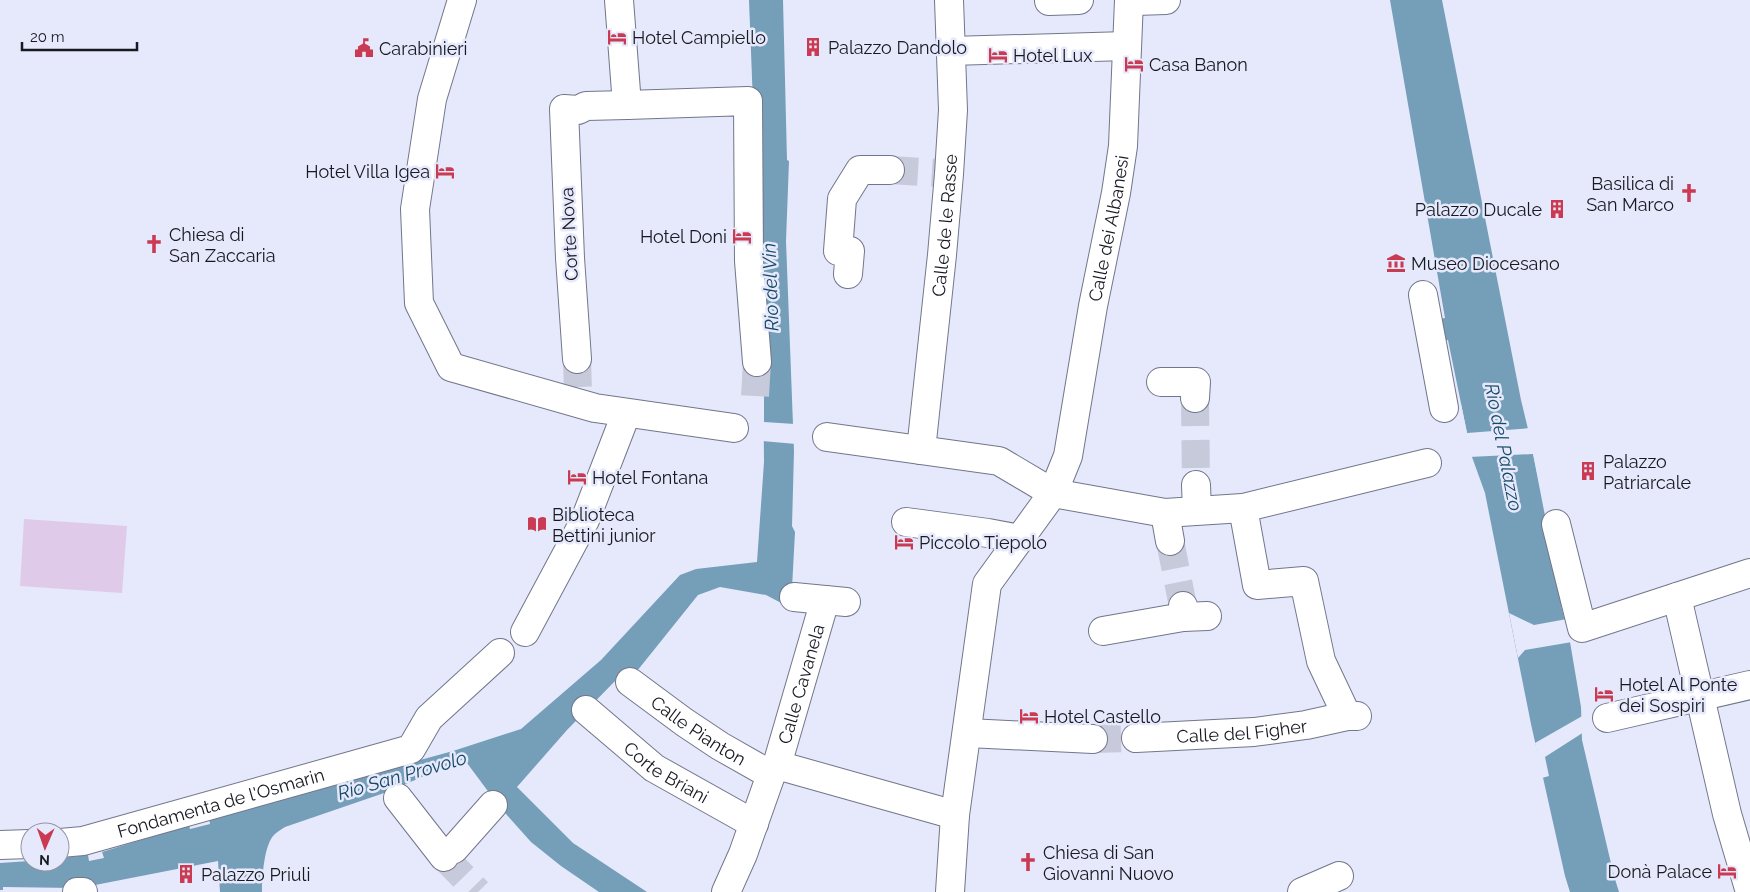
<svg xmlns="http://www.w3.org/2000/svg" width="1750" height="892" viewBox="0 0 1750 892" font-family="Raleway,sans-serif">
<rect width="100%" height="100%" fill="#e5e9fb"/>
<!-- green -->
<polygon fill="#e0cae9" points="24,519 127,526 122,593 20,586"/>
<!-- water -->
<g fill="#759eb9">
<path d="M749,0H783L787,160L789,161L786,241L794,451L792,526L795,532L792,588L785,605L766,595L720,587L698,595L633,676L617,679L567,730L517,787L573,843L647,892H599L561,866L531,842L499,806L464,759L387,792L285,827C282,829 278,831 275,834C264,843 262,878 262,892H220L218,861L90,886L74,888L3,887V890H0V863L30,861L60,862V858L88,855L89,861L104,858L102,852L189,825L190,829L210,824L209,818L453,751L521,729L601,660L680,575L696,569L757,562L764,462L763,363Z"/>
<polygon points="1390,0 1442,0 1521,400 1528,429 1564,603 1561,605 1570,642 1581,707 1582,740 1614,876 1619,892 1570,892 1565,876 1531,724 1485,493 1472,457 1448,340 1437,342 1434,320 1445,318"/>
</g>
<!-- pier -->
<g fill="#e5e9fb">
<polygon points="761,396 764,396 764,422 795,424 796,444 762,441"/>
<polygon points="1458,404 1461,404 1467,433 1531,428 1549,526 1547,526 1533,454 1469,457"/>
<polygon points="1509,613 1534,625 1567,619 1572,642 1525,650 1518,658"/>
<polygon points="1584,715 1584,732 1545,757 1549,776 1542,778 1535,743"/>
</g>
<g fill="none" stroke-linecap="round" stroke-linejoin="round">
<!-- street-tunnel -->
<g stroke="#c6cada" stroke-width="28" stroke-dasharray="28 14" stroke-linecap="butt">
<polyline points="890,170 939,173"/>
<polyline points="577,359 578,392"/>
<polyline points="755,396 757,362"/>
<polyline points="1195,398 1196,485"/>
<polyline points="1170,541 1183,606"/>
<polyline points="1093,739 1136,738"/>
<polyline points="444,857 478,892"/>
</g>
<!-- street casing -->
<g stroke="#72768a" stroke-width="30">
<g id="street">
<polyline points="462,0 432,99 415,209 419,303 451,367 595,408 734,428"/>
<polyline points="619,0 627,105 748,101 749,261 757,362"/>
<polyline points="1131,0 1135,1 1166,0"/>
<polyline points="1049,1 1079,0"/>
<polyline points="951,51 1127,46"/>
<polyline points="848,274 850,251 838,251 842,199 860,170 890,170"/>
<polyline points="1423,295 1444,408"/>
<polyline points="577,359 570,258 564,109 578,110 586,106 627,105"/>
<polyline points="1161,382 1196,382 1195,398"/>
<polyline points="827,437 999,461 1053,493 1165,513 1243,508 1427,463"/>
<path id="s1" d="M921,450L942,255L949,174L953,110L949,0"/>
<polyline points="1196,485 1197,510"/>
<polyline points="1243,508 1257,585 1304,581 1321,661 1347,716"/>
<polyline points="1165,513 1170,541"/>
<polyline points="906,522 988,533 1020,539"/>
<polyline points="1556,524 1582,628 1750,573"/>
<polyline points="794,597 846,602"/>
<polyline points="1677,597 1727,814 1750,892"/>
<polyline points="1183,617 1207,616"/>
<polyline points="1103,631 1183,617 1183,606"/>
<polyline points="525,632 585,520 626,414"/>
<path id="s2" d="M630,682L684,722L720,746L771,775"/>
<path id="s3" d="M586,710L654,768L754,824"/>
<polyline points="1607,718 1750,685"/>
<polyline points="968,733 1093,739"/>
<path id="s4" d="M1136,738L1254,732L1306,725L1347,716H1357"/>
<polyline points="777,765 955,815"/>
<polyline points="398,798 444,857"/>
<path id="s5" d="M60,843L83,841L411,749L429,718L500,653"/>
<polyline points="0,845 30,844"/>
<polyline points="442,854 454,849 493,805"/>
<polyline points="77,892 83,892"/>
<path id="s6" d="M726,892L743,854L773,769L777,765L825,600"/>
<path id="s7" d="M950,892L955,815L987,584L1053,493L1068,456L1093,306L1116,193L1123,146L1129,0"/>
<polyline points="1302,892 1339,876"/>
</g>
</g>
<!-- street -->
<use href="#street" stroke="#fff" stroke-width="28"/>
</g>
<!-- icons -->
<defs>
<g id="hotel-bare" transform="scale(1.5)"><path d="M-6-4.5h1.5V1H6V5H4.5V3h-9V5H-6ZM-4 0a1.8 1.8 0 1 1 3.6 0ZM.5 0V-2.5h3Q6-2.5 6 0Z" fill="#ca3a52" stroke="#e5e9fb" stroke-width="2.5" paint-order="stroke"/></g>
<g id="building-bare" transform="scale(1.5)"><path d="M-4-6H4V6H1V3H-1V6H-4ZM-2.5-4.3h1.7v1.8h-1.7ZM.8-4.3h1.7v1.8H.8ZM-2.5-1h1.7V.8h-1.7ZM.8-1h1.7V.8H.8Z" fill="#ca3a52" stroke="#e5e9fb" stroke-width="2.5" paint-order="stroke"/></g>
<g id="civic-bare" transform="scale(1.5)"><path d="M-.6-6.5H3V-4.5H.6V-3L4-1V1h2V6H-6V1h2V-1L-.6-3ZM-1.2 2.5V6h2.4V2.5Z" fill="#ca3a52" stroke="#e5e9fb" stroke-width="2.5" paint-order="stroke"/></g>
<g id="church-bare" transform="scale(1.5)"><path d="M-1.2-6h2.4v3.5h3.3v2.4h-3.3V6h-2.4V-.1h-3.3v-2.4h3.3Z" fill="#ca3a52" stroke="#e5e9fb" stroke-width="2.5" paint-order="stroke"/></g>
<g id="museum-bare" transform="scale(1.5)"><path d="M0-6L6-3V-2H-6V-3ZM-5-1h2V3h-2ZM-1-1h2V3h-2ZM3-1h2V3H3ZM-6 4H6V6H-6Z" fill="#ca3a52" stroke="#e5e9fb" stroke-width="2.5" paint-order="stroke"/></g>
<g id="library-bare" transform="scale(1.5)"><path d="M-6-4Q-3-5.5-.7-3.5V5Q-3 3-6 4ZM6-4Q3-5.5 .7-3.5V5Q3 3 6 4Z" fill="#ca3a52" stroke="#e5e9fb" stroke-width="2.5" paint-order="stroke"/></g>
</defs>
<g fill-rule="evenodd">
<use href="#hotel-bare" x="617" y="37"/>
<use href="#building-bare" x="813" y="47"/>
<use href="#civic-bare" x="364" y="48"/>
<use href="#hotel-bare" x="998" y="55"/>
<use href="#hotel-bare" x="1134" y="64"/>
<use href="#hotel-bare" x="445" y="171"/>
<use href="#church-bare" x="1689" y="193"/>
<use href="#building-bare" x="1557" y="209"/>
<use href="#hotel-bare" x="742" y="236"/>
<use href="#church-bare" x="154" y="244"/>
<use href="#museum-bare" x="1396" y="263"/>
<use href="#building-bare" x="1588" y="471"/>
<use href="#hotel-bare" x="577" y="477"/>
<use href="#library-bare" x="537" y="524"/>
<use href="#hotel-bare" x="904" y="542"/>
<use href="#hotel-bare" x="1604" y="694"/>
<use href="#hotel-bare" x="1029" y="716"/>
<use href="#church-bare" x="1028" y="862"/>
<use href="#hotel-bare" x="1727" y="871"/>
<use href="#building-bare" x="186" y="874"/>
</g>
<g text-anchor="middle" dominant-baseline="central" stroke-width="5" stroke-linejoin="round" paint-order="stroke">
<!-- poi labels -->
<g font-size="18" fill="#171820" stroke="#e5e9fb" text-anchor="start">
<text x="632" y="37">Hotel Campiello</text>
<text x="828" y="47">Palazzo Dandolo</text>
<text x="379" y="48">Carabinieri</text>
<text x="1013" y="55">Hotel Lux</text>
<text x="1149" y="64">Casa Banon</text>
<text x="430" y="171" text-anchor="end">Hotel Villa Igea</text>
<text x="1674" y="183" text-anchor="end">Basilica di<tspan x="1674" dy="21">San Marco</tspan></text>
<text x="1542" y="209" text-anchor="end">Palazzo Ducale</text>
<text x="169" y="234">Chiesa di<tspan x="169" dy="21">San Zaccaria</tspan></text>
<text x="727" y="236" text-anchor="end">Hotel Doni</text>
<text x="1411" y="263">Museo Diocesano</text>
<text x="1603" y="461">Palazzo<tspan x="1603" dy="21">Patriarcale</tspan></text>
<text x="592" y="477">Hotel Fontana</text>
<text x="552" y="514">Biblioteca<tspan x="552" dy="21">Bettini junior</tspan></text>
<text x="919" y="542">Piccolo Tiepolo</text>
<text x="1619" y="684">Hotel Al Ponte<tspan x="1619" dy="21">dei Sospiri</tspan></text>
<text x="1044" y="716">Hotel Castello</text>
<text x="1043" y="852">Chiesa di San<tspan x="1043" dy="21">Giovanni Nuovo</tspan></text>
<text x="1712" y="871" text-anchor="end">Donà Palace</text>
<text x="201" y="874">Palazzo Priuli</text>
</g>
<!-- street labels -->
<g font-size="18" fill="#171820" stroke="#e5e9fb">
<text stroke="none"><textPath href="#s1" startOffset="226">Calle de le Rasse</textPath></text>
<text stroke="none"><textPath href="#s7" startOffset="694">Calle dei Albanesi</textPath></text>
<text transform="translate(569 234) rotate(-93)">Corte Nova</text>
<text stroke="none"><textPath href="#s6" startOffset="222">Calle Cavanela</textPath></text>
<text stroke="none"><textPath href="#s2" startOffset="84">Calle Pianton</textPath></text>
<text stroke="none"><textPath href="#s4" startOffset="106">Calle del Figher</textPath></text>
<text stroke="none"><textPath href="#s3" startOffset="102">Corte Briani</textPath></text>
<text stroke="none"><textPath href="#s5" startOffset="166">Fondamenta de l'Osmarin</textPath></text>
</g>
<!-- water labels -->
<g font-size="19" font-style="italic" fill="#174966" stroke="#e5e9fb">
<text transform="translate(770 287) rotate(-92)">Rio del Vin</text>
<text transform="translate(1504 447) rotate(79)">Rio del Palazzo</text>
<text transform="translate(402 775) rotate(-16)">Rio San Provolo</text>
</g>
</g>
<!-- north arrow -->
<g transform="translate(45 847) rotate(182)"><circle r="24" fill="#e5e9fb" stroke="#9395a3"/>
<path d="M0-4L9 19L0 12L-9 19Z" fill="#ca3a52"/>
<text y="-8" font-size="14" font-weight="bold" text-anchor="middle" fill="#171820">N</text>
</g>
<!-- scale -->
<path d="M22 42v8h115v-8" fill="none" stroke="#171820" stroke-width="2.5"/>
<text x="30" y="42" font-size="15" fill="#171820" stroke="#e5e9fb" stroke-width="4" paint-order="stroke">20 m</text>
</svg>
